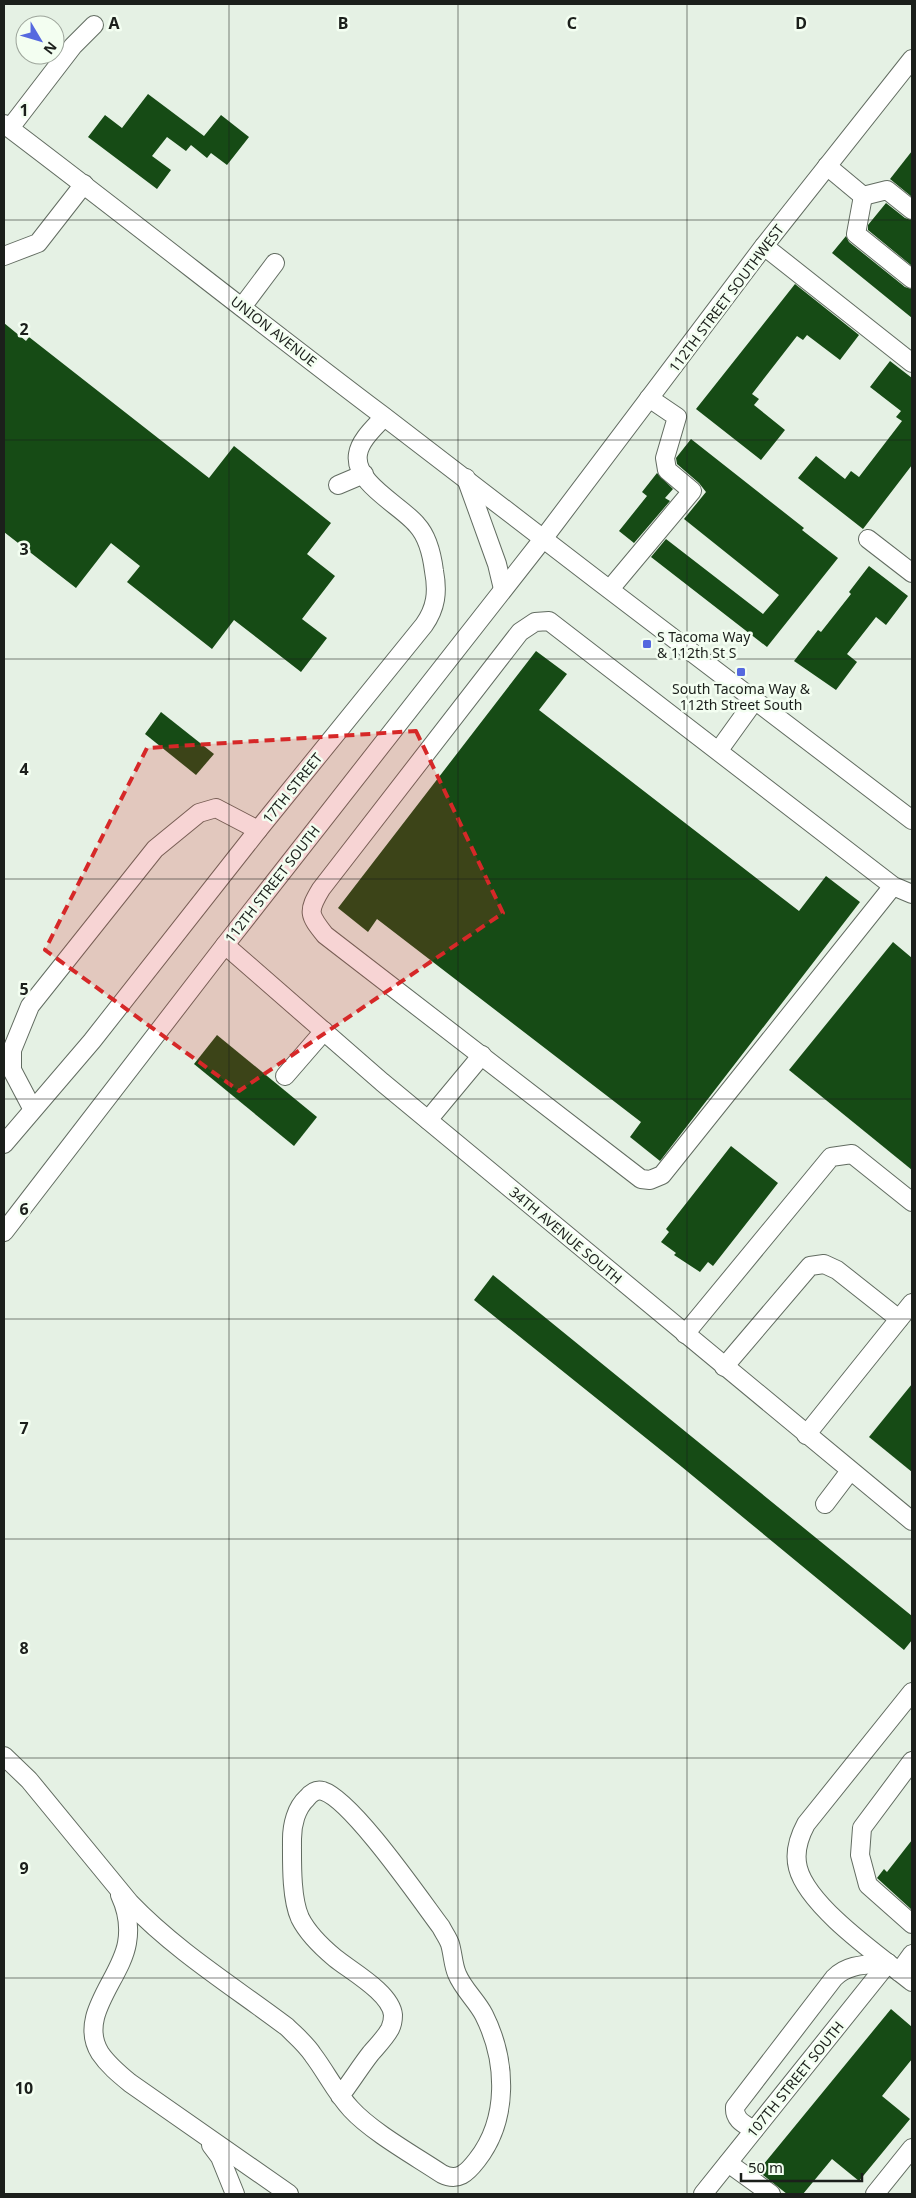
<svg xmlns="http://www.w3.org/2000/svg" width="916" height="2198" viewBox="0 0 916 2198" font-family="'Noto Sans',sans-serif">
<rect width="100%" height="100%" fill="#e5f1e4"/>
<!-- building -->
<g fill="#164b15">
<polygon points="148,94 204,136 221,115 249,137 227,165 211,153 207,158 191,145 186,151 167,137 152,156 171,170 157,189 88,137 105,115 122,128"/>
<polygon points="912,151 912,197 890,179"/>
<polygon points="886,203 905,218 912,220 912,266 868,230 868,225"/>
<polygon points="846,236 849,242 905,287 912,289 912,318 832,253"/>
<polygon points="795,284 859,335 840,360 807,335 803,340 797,336 752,394 759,399 754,405 785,430 761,460 696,409"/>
<polygon points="4,323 26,341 29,337 209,478 234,446 331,523 307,554 335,576 302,619 327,638 301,672 234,620 212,649 127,582 140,566 111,543 76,588 4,532"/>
<polygon points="890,361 912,378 912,465 863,529 798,478 816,456 845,479 851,471 859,477 902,421 896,417 901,411 870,387"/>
<polygon points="691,439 804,528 802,530 838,558 767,647 651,557 666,539 763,614 779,595 684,519 706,492 699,483 677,464 676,458"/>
<polygon points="657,473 673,489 665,498 670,501 634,543 619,531 647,496 642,492"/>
<polygon points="869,566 908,596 886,625 876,617 847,654 857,662 836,690 794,661 818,630 821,632 851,594 849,592"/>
<polygon points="536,651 567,674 539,710 799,911 826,876 860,902 660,1161 630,1137 641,1122 377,919 368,932 338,908"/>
<polygon points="161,712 214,754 196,775 145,734"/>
<polygon points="893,942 912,958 912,1170 789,1070"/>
<polygon points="217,1035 317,1117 294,1146 194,1064"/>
<polygon points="731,1146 778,1183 713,1266 708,1262 700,1272 674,1255 676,1253 661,1242 669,1232 666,1229"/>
<polygon points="493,1275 912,1616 912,1640 904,1650 682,1467 474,1300"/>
<polygon points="912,1384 912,1472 869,1437"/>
<polygon points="912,1840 912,1910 877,1878 884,1869 887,1872"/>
<polygon points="891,2009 912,2027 912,2059 882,2096 910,2119 859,2181 832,2159 803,2194 787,2194 758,2171"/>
</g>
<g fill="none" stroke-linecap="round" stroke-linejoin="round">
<!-- minor casing -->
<g stroke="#626c61" stroke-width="20">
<g id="minor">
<path d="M4,124C131,220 255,319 382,415C558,551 735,685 912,820"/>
<polyline points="10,128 73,46 94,25"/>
<polyline points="827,166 863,196"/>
<polyline points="863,196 856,234 912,279"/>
<polyline points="863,196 887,190 912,210"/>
<polyline points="764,246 912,363"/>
<polyline points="4,256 38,243 84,184"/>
<polyline points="242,307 275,263"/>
<polyline points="466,478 497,564 503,589"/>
<polyline points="338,485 364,474"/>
<polyline points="868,539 912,573"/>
<polyline points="610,589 692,491 667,470 665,458 677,417 649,398"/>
<polyline points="719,750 755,700"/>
<path d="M893,886L662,1175L650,1180L641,1179L325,935C309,915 307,912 321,889L520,632L535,622L549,621L893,886L912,894"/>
<polyline points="225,945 382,1082 912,1521"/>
<polyline points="285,1076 324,1031"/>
<polyline points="32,1108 12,1070 12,1050 30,1006 155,849 199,813 216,808 258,830"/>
<polyline points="428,1120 482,1055"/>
<path d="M4,1144L92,1041L258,830L424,625C436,608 438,592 434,571C432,555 428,537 417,525C402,506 353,483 358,454C360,440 375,427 384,417"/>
<polyline points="4,1232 225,945 543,539 764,246 912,59"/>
<polyline points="685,1334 831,1157 852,1154 912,1202"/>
<polyline points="724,1367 810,1266 824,1264 837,1270 899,1319"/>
<polyline points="806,1435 912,1303"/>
<polyline points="825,1504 850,1471"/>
<path d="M912,1692L806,1824C799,1837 794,1853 798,1868C808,1907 881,1957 912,1982"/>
<path d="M4,1756L29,1780L130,1903C176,1951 234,1987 287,2027C296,2036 306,2044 313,2055C326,2072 336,2093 351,2109C372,2132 415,2156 442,2174C458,2182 467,2173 477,2160C509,2119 507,2061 484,2015C477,2001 463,1989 457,1974C453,1965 453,1954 450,1944C448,1938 444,1933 441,1927C420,1899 352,1800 323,1791C316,1789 311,1793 307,1798C296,1808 292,1825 292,1839C292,1862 291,1898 300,1918C307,1932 323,1948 335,1958C351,1971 391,1993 393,2015C393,2019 392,2025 390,2029C385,2038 378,2045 371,2053C360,2067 351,2082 340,2096"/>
<polyline points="912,1761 862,1828 860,1855 868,1885 912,1924"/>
<path d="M120,1895C127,1910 130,1926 127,1943C121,1979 77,2016 100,2053C108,2065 119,2074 130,2083L289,2194"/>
<polyline points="899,1972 912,1954"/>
<path d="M754,2130C744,2124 734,2120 735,2107L834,1978C848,1963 869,1965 888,1963"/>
<polyline points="211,2145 220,2157 235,2194"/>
<polyline points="728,2163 771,2194"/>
<polyline points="703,2194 888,1963"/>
<polyline points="875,2194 912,2148"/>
</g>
</g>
<!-- minor -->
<use href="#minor" stroke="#fff" stroke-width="18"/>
</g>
<!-- marked area -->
<path fill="#d62828" fill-opacity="0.2" stroke="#d62828" stroke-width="4" stroke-dasharray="10 6" stroke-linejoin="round" d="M416,731L503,913L239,1091L45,950L147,748Z"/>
<!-- grid -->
<path fill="none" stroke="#1b1f1b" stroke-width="1" stroke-opacity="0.55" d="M229,4V2194M458,4V2194M687,4V2194M4,220H912M4,440H912M4,659H912M4,879H912M4,1099H912M4,1319H912M4,1539H912M4,1758H912M4,1978H912"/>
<!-- markers -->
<g fill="#5569df" stroke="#f3fef1" stroke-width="2">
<rect x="642" y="639" width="10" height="10" rx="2.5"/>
<rect x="736" y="667" width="10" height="10" rx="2.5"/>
</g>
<g text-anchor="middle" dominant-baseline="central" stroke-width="5" stroke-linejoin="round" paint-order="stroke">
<!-- street labels -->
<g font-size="14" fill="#1b1f1b" stroke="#f3fef1">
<text transform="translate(726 298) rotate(-53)">112TH STREET SOUTHWEST</text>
<text transform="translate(274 331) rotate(38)">UNION AVENUE</text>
<text transform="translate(292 788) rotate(-51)">17TH STREET</text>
<text transform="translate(272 884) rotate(-52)">112TH STREET SOUTH</text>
<text transform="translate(566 1235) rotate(40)">34TH AVENUE SOUTH</text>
<text transform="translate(795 2079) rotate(-51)">107TH STREET SOUTH</text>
</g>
<!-- poi labels -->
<g font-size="14" fill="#1b1f1b" stroke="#f3fef1" text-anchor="start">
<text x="657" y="636">S Tacoma Way<tspan x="657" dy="16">&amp; 112th St S</tspan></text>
<text x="741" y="688" text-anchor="middle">South Tacoma Way &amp;<tspan x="741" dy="16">112th Street South</tspan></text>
</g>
</g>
<g font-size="16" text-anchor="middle" font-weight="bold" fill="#1b1f1b" stroke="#f3fef1" stroke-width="5" stroke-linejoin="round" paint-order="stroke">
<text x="114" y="29">A</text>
<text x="343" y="29">B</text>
<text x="572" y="29">C</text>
<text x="801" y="29">D</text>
<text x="24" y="116">1</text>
<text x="24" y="335">2</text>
<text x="24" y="555">3</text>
<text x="24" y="775">4</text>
<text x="24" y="995">5</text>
<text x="24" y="1215">6</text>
<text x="24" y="1434">7</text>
<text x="24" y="1654">8</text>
<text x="24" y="1874">9</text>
<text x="24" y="2094">10</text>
</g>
<!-- border -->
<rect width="916" height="2198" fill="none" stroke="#1b1f1b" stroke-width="10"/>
<!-- north arrow -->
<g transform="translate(40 40) rotate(128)"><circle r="24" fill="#f3fef1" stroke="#9da59b"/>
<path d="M0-4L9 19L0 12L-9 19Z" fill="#5569df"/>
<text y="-8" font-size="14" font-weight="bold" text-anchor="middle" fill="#1b1f1b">N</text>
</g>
<!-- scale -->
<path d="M741 2173v8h121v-8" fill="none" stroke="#1b1f1b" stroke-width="2.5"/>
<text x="748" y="2173" font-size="15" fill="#1b1f1b" stroke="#f3fef1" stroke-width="4" paint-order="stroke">50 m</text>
</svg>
